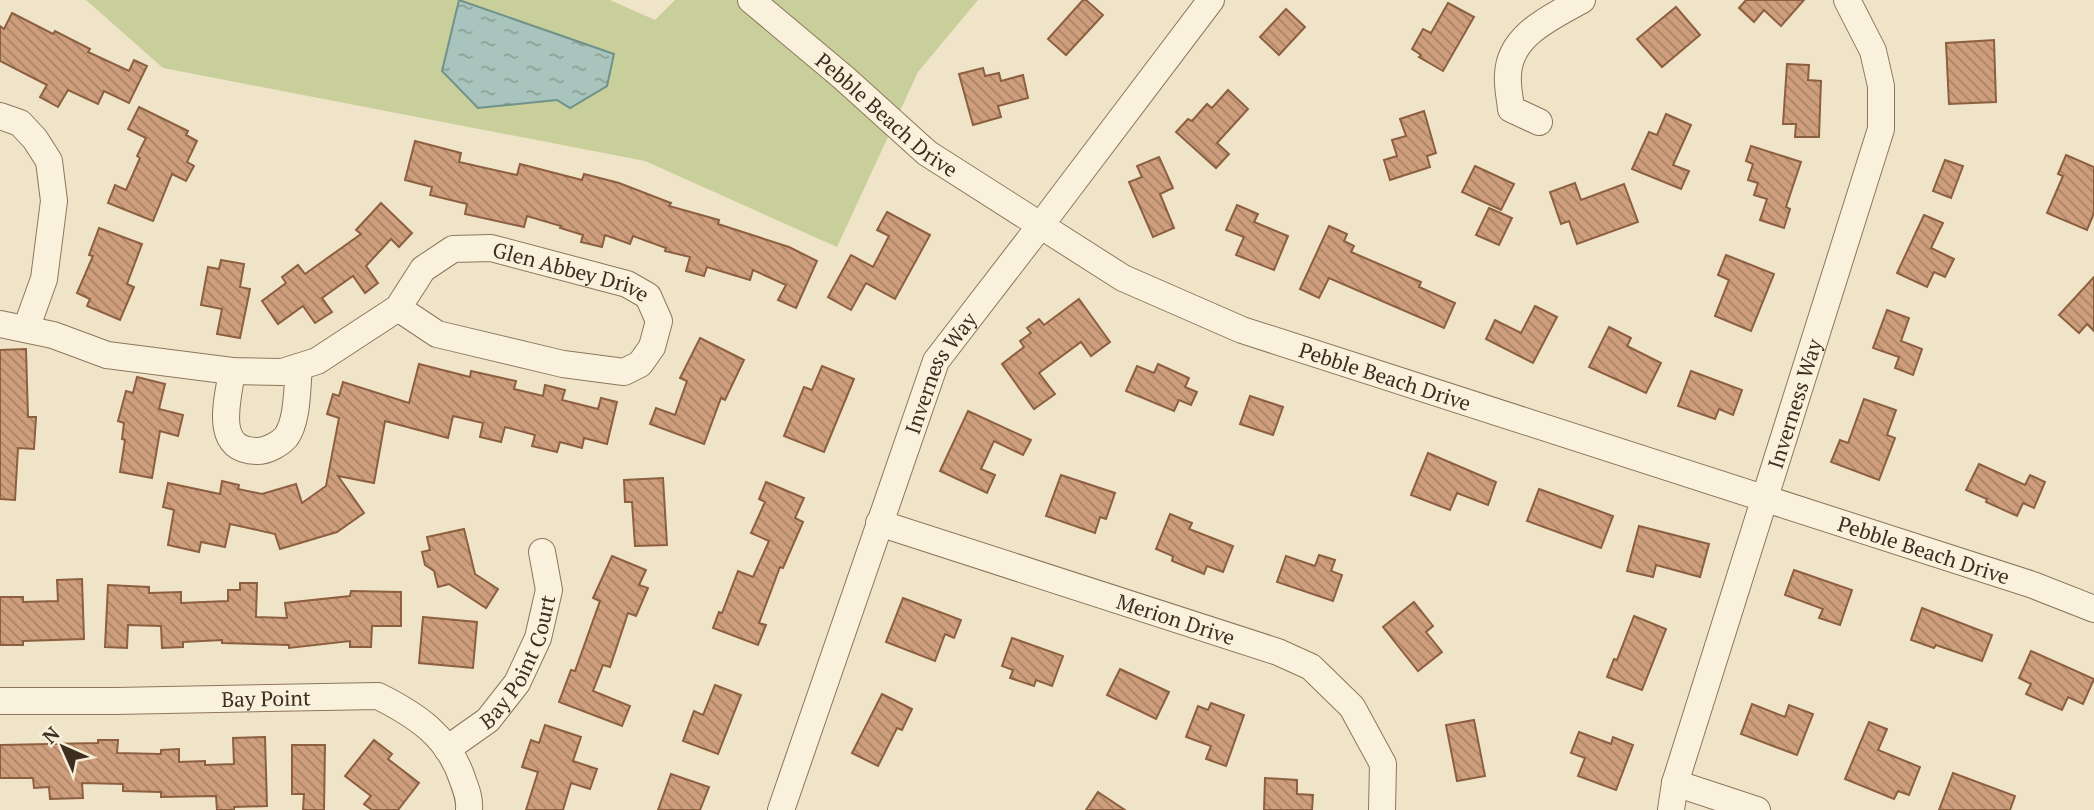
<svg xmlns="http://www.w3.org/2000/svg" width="2094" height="810" viewBox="0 0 2094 810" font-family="'PT Serif',serif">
<defs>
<pattern id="water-ripples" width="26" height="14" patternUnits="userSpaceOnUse" patternTransform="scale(1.75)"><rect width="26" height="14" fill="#a9c4bc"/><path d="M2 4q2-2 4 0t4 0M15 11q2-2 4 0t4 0" fill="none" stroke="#8ba098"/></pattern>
<pattern id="building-back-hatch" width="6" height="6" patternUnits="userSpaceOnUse" patternTransform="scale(1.75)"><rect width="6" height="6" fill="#cf9f7d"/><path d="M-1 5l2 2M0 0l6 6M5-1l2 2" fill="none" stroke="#a98266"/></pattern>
</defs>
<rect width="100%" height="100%" fill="#f0e4c8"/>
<!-- green -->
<polygon fill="#c9cf9b" points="86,0 610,0 655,20 675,0 978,0 918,72 837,247 645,161 163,68"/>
<!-- water -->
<polygon fill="url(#water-ripples)" stroke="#6f938a" stroke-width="2" points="459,0 614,54 607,86 570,108 557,100 478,108 442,71"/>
<!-- building -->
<g fill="url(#building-back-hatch)" stroke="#8d5f41" stroke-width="2">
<polygon points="1083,0 1086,0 1103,15 1066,55 1048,39"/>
<polygon points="1746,0 1804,0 1781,26 1764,10 1754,22 1739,8"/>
<polygon points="1448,3 1474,17 1443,71 1419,57 1421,55 1412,49 1423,29 1431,33"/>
<polygon points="1676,7 1700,35 1662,67 1637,39"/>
<polygon points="1286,9 1305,27 1279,55 1260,37"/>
<polygon points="12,13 53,34 55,31 90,49 88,52 129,71 134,60 147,66 129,103 104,91 98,104 68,90 58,107 40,97 47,85 0,61 0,26 4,29"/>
<polygon points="1994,40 1996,102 1949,104 1946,43"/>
<polygon points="1787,64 1809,65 1808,80 1821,81 1819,137 1795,137 1796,124 1783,124"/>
<polygon points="983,68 985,76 999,73 1001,81 1023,75 1028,98 998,106 1001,117 973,125 959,74"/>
<polygon points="1228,90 1248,109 1217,143 1229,154 1216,168 1176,132 1188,119 1192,121 1207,104 1212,108"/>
<polygon points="139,107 188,131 186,135 197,141 187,162 194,166 186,181 172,174 153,221 108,203 115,185 126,190 140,158 137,156 146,138 128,129"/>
<polygon points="1424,111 1436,153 1427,156 1430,167 1390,180 1384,160 1397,156 1392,140 1406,136 1400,119"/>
<polygon points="1666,114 1691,125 1673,165 1689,171 1681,189 1632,169 1649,132 1657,135"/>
<polygon points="415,141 461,153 459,162 517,175 520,164 582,180 584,174 619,183 671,203 669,206 719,220 718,224 789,247 817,261 796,308 778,300 786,285 753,270 750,280 707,267 704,276 686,271 690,257 665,251 666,248 633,236 630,244 605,235 602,247 581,242 583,235 560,228 561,226 527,216 524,227 465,214 467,204 430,195 432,187 405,180"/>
<polygon points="1751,146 1801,162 1786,207 1790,209 1784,228 1760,220 1767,199 1754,195 1758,183 1748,180 1753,164 1746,161"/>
<polygon points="2066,155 2094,167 2094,213 2087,230 2047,213 2063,176 2058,174"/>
<polygon points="1159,157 1173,188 1160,194 1174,228 1153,237 1129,182 1142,177 1137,166"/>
<polygon points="1945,160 1963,166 1951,198 1933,191"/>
<polygon points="1475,166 1514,184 1501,210 1462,192"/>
<polygon points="1575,183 1581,200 1624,184 1638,222 1577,244 1569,221 1561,224 1550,192"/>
<polygon points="381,203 412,233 399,247 391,239 366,266 378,283 365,293 353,276 322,298 332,312 315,323 303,306 278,324 262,301 286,283 282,277 298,265 305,274 361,234 356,230"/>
<polygon points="1237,205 1258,214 1254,222 1288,236 1274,270 1236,255 1244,237 1226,230"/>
<polygon points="1489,208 1512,218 1499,245 1476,235"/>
<polygon points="887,212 930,235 895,299 866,283 851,310 828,297 851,255 873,267 889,236 877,230"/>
<polygon points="1924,215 1943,223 1931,248 1954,259 1945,277 1934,272 1927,287 1897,273"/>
<polygon points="1329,226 1347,234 1344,241 1354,246 1351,252 1421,282 1419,287 1455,303 1444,328 1329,278 1319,298 1300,289"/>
<polygon points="99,228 142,244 127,284 134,287 120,320 87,306 90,299 77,293 93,256 89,255"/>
<polygon points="1726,255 1774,274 1751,331 1715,316 1729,280 1718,275"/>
<polygon points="221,260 244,264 240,287 250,289 240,338 217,334 222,309 201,305 208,267 219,269"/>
<polygon points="2094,277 2094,331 2087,324 2079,333 2059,315"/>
<polygon points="1079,299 1110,342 1091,356 1081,342 1039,373 1055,394 1034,409 1002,364 1024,347 1020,341 1031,333 1027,328 1039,319 1044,325"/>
<polygon points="1535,306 1557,317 1533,363 1486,339 1495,320 1521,333"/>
<polygon points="1887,310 1909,318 1901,341 1922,349 1913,375 1895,368 1899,357 1873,348"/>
<polygon points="1609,327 1631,338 1627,346 1661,363 1646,393 1589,367"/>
<polygon points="700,338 744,360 725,400 721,398 704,444 650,424 656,408 675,415 687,381 680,378"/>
<polygon points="26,349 28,417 36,417 34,449 18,448 15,500 0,499 0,350"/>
<polygon points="419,364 470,377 471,371 516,381 514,389 543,396 545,385 565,390 562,400 598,409 601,398 617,402 607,444 584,438 582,448 560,442 557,452 532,446 535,435 505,427 501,442 480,437 483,423 453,416 448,438 385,421 374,483 338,476 364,513 337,532 280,549 275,534 230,524 225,547 201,542 199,552 168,545 174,510 163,507 168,483 220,494 222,481 239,485 238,489 262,494 296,484 302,503 326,486 339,418 327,414 333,394 339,396 343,382 409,403"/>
<polygon points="1158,364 1189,378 1185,387 1197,392 1191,405 1179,400 1174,411 1126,391 1137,366 1154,373"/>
<polygon points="822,366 854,379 824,452 784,436 804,387 812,390"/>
<polygon points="1691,371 1742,390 1733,415 1719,409 1715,419 1678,406"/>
<polygon points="137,377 165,384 159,409 183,415 178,436 160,431 152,478 120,472 125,440 122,439 124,423 118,421 126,391 133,393"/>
<polygon points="1250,396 1283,407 1273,435 1240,424"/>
<polygon points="1864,399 1896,410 1887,435 1895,438 1879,480 1831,462 1840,440 1848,443"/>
<polygon points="968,411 1031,440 1023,455 994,441 981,469 995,475 987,493 940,471"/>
<polygon points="1428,453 1496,482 1488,505 1457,493 1450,510 1411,495"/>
<polygon points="1979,464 2025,485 2030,475 2045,482 2034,508 2023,503 2017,516 1986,502 1987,499 1966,490"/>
<polygon points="1061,475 1115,493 1106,519 1100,517 1095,533 1046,516"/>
<polygon points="663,478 667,545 635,546 632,502 625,502 624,480"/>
<polygon points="766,482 804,498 795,518 803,522 783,568 780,567 759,623 766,625 758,645 713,628 719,612 722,613 738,571 753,577 769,541 751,533 765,502 759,499"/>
<polygon points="1539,489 1613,516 1601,548 1527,521"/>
<polygon points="1170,514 1192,523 1189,529 1233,546 1223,572 1207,566 1204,574 1172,561 1173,556 1156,549"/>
<polygon points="1639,526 1709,544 1700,577 1656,565 1653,577 1627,571"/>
<polygon points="464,529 475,574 498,589 486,608 449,584 438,587 434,571 425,565 422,552 430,550 427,537"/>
<polygon points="1319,555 1335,560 1331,571 1342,575 1333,601 1277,582 1286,556 1315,566"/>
<polygon points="612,556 646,570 639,585 648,588 636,616 628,613 610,667 603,665 593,691 630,706 622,726 559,702 571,670 575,671 600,601 593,598"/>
<polygon points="1794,570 1852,590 1840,625 1819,618 1823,609 1785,595"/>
<polygon points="82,579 84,639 23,641 23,645 0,645 0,597 23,597 23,602 58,601 57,580"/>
<polygon points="240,583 257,583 256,617 287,618 285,603 350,596 351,591 401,592 401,626 372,626 371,647 350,647 350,641 289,648 289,645 222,643 222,640 183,642 183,647 162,648 161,626 128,625 127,648 105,647 108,585 149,587 149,593 181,592 181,603 228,601 228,590 240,590"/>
<polygon points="903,598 961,620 954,638 945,634 935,661 886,642"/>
<polygon points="1414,602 1433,626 1426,632 1442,652 1418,671 1383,627"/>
<polygon points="1922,608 1992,635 1982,661 1936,645 1934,648 1911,640"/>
<polygon points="1634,616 1666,629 1642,690 1607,677 1614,659 1617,660"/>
<polygon points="423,617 477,622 473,668 419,663"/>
<polygon points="1012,638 1063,656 1052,686 1036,680 1034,686 1010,678 1013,670 1002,666"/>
<polygon points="2031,651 2094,679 2083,704 2068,697 2062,710 2026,694 2031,684 2019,678"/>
<polygon points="1120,669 1169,692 1156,719 1107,695"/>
<polygon points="715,685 741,695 718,754 683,741 694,711 703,715"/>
<polygon points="882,694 912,709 902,730 897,728 878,766 852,753"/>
<polygon points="1211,703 1244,715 1226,766 1206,759 1211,746 1186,737 1198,706 1208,710"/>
<polygon points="1752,704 1785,717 1789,705 1813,714 1797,755 1741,734"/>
<polygon points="1474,720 1485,776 1457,781 1446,725"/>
<polygon points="1869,722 1887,729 1878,750 1920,767 1909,795 1898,791 1894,799 1845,779"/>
<polygon points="545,725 581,737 573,761 597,769 590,789 571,783 563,810 526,810 538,772 522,767 531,740 539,743"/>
<polygon points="1579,732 1611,744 1613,737 1633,745 1616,790 1578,776 1585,758 1571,753"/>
<polygon points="265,737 267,806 234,807 234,810 217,810 216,796 161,797 161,792 123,791 123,784 82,783 83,798 50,799 49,787 34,788 33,778 0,778 0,745 98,743 98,740 118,740 117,753 161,754 161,750 179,749 179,762 205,761 205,765 234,764 233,738"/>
<polygon points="374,740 392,754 388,759 419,783 398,810 372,810 364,804 371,796 345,776"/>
<polygon points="292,745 325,745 324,810 303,810 304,794 292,794"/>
<polygon points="1953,773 2015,796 2010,810 1939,810"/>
<polygon points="671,774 709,787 700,810 658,810"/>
<polygon points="1265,778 1297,780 1297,794 1313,795 1312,810 1264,810"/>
<polygon points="1098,792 1125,810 1086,810"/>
</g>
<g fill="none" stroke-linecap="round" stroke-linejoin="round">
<!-- minor casing -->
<g stroke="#8d765c" stroke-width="28">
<g id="minor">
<path id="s1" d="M751,0L844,78L927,153L1123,278L1242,330L2033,585L2094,609"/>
<polyline points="0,116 20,123 35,139 49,161 54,201 44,279 26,329"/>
<path d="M1539,122L1511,109C1510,98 1507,86 1508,75C1509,35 1552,17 1582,0"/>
<path id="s2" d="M0,324L53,335L107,355L232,371L282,372L317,361L398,308L423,269L453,249L491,248L627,284L648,296L659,321L652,347L640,364L624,372L563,364L437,334L398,308"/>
<path d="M232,371C228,399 212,451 257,451C267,451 280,444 286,437C298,421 297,386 299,367"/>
<path id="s3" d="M879,523L1278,652L1311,667L1352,707L1383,764L1382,810"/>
<path id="s4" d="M0,701H115L378,696C416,715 448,736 462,778C466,789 470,798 469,810"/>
<path id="s5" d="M447,749L488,720L517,683L538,638L549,590L542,552"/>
<polyline points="1675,783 1757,810"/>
<path id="s6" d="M781,810L936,361L1040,226L1211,0"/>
<path id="s7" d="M1671,810L1675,783L1881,129V86L1873,51L1847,0"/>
</g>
</g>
<!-- minor -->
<use href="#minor" stroke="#faf1dc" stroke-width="26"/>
</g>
<g text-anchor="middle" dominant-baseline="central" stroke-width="6" stroke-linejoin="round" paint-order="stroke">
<!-- street labels -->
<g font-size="21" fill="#3d2e20" stroke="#f7eed8">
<text stroke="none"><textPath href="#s1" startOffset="178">Pebble Beach Drive</textPath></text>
<text stroke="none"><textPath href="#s2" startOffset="625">Glen Abbey Drive</textPath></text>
<text stroke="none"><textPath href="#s6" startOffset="466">Inverness Way</textPath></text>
<text stroke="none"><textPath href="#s1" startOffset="746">Pebble Beach Drive</textPath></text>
<text stroke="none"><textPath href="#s7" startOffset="425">Inverness Way</textPath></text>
<text stroke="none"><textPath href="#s1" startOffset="1312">Pebble Beach Drive</textPath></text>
<text stroke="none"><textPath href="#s3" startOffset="312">Merion Drive</textPath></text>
<text stroke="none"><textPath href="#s5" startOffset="117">Bay Point Court</textPath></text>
<text stroke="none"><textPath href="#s4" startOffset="266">Bay Point</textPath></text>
</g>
</g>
<!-- north arrow -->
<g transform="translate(63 747) rotate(315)" stroke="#f7eed8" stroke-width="5" paint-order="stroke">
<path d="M0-5L12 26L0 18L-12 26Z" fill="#3d2e20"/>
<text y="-10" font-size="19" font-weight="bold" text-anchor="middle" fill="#3d2e20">N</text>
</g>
</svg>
